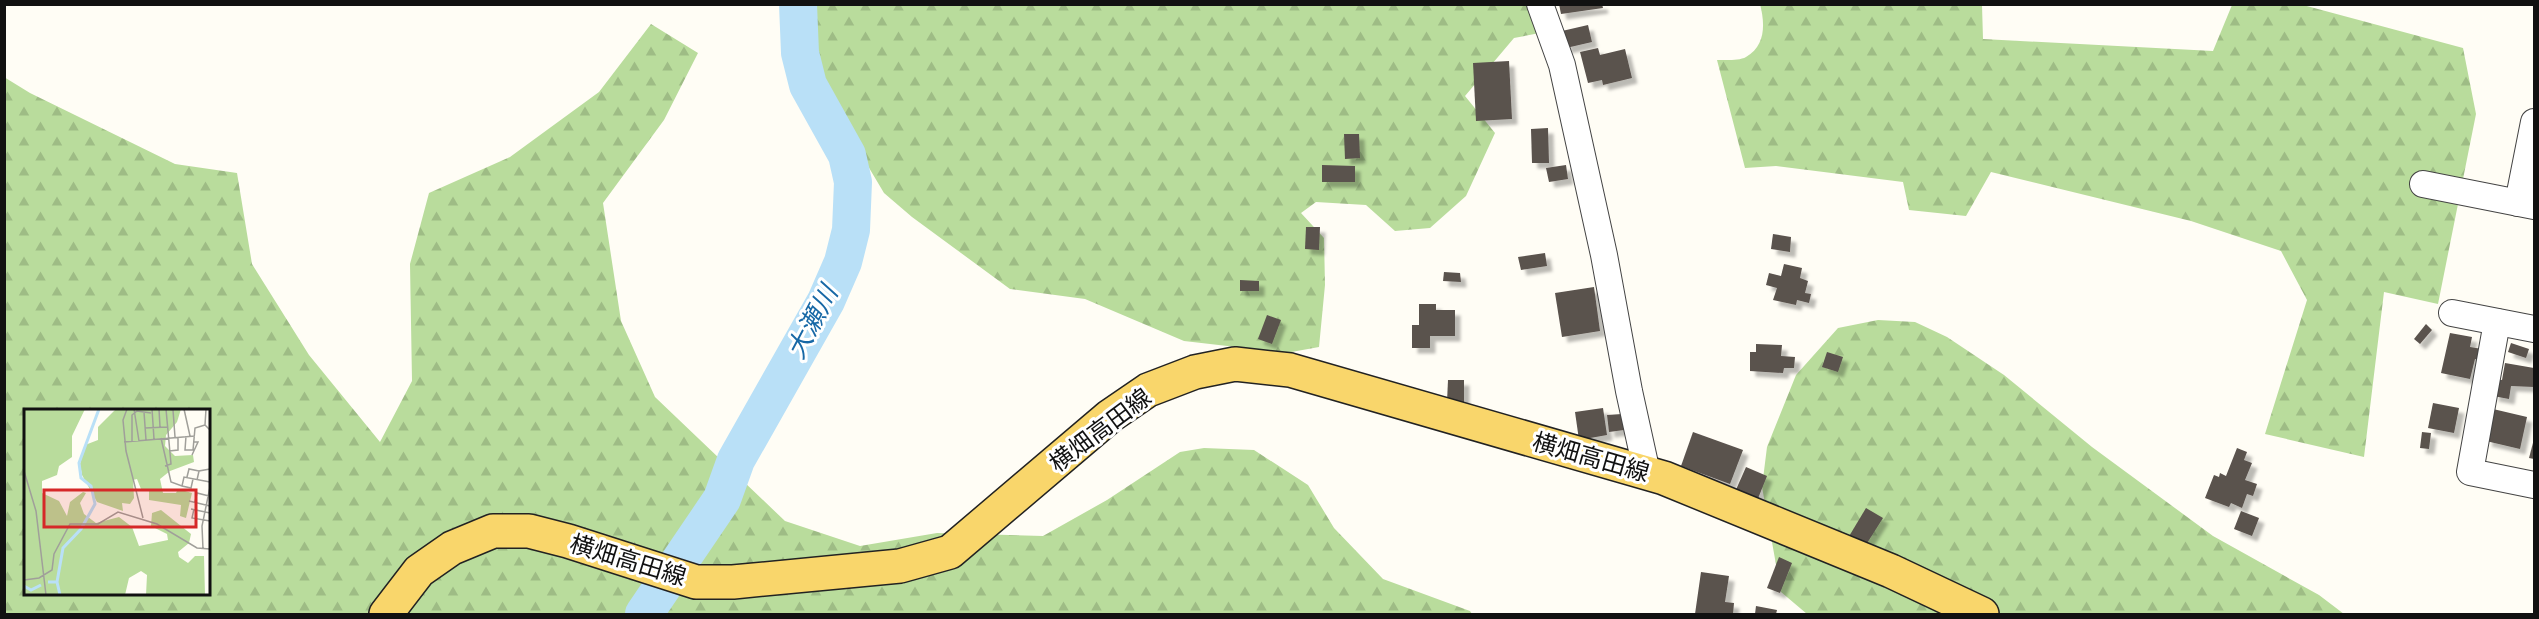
<svg xmlns="http://www.w3.org/2000/svg" width="2539" height="619" viewBox="0 0 2539 619" font-family="'Zilla Slab','Noto Sans JP',serif">
<defs>
<pattern id="forest-firs" width="22" height="20" patternUnits="userSpaceOnUse" patternTransform="scale(1.5)"><rect width="22" height="20" fill="#b9dc9c"/><path d="M5 1l3.5 6h-7zM16 11l3.5 6h-7z" fill="#9ebc85"/></pattern>
<filter id="shadow"><feDropShadow dx="5.5" dy="5.5" stdDeviation="1.5" flood-color="#0004"/></filter>
</defs>
<rect width="100%" height="100%" fill="#fffdf5"/>
<!-- forest -->
<g fill="url(#forest-firs)" fill-rule="evenodd">
<polygon points="1535,4 1545,32 1514,38 1465,96 1495,133 1466,196 1430,228 1395,231 1366,205 1316,202 1301,213 1324,238 1325,285 1319,347 1275,355 1236,347 1184,341 1085,299 1010,289 912,217 884,193 812,72 784,5"/>
<path d="M1760,4L1982,5L1983,39L2213,51L2232,5H2303L2463,48L2476,114L2438,304L2384,292L2364,457L2265,434L2307,300L2281,251L2191,221L1991,172L1966,216L1909,210L1903,182L1776,166L1745,168L1717,60C1725,60 1739,61 1746,57C1766,46 1765,23 1760,4Z"/>
<path d="M651,24L698,53L664,120L603,203L621,321L655,397L785,521L860,546L937,533L1043,536L1107,500L1180,452L1204,448L1254,450L1308,485L1334,528L1383,579L1470,611L1472,614H5L4,77L30,93L175,164L237,173L252,264L309,355L380,442L412,381L410,264L429,193L510,157L599,92ZM26,410H208V594H26Z"/>
<polygon points="1878,320 1915,322 1947,337 2004,375 2092,447 2213,536 2319,595 2344,614 1807,614 1781,592 1762,487 1767,447 1796,375 1838,328"/>
</g>
<g fill="none" stroke-linecap="round" stroke-linejoin="round">
<!-- river -->
<polyline stroke="#b9e0f7" stroke-width="38" points="644,614 722,499 736,460 826,301 843,262 851,230 853,182 847,155 808,85 800,53 798,4"/>
</g>
<!-- building -->
<g fill="#5a524d" filter="url(#shadow)">
<polygon points="1559,4 1602,4 1603,8 1561,14"/>
<polygon points="1588,25 1592,42 1566,48 1562,31"/>
<polygon points="1598,48 1600,55 1625,49 1632,78 1603,85 1602,80 1588,83 1580,52"/>
<polygon points="1509,61 1512,119 1476,121 1473,63"/>
<polygon points="1548,128 1549,163 1532,163 1531,129"/>
<polygon points="1344,134 1359,134 1360,158 1345,159"/>
<polygon points="1322,165 1355,166 1355,182 1322,182"/>
<polygon points="1566,165 1568,179 1549,182 1546,168"/>
<polygon points="1306,227 1320,227 1319,250 1305,249"/>
<polygon points="1773,234 1791,237 1790,252 1771,249"/>
<polygon points="1545,253 1547,266 1521,270 1518,257"/>
<polygon points="1784,264 1802,268 1800,278 1808,281 1805,293 1811,294 1809,303 1797,300 1796,305 1773,300 1777,288 1766,285 1769,273 1781,276"/>
<polygon points="1444,272 1460,273 1461,282 1443,281"/>
<polygon points="1240,280 1259,281 1259,291 1240,291"/>
<polygon points="1594,287 1600,331 1562,337 1555,293"/>
<polygon points="1419,304 1436,304 1436,310 1455,310 1455,336 1430,336 1430,348 1412,348 1412,325 1419,325"/>
<polygon points="1267,315 1281,320 1272,344 1258,339"/>
<polygon points="2426,324 2432,330 2420,344 2414,339"/>
<polygon points="2450,333 2472,337 2470,347 2482,349 2479,360 2475,359 2470,379 2441,373"/>
<polygon points="2511,343 2529,349 2526,358 2508,352"/>
<polygon points="1756,344 1782,345 1781,356 1795,357 1794,368 1784,368 1783,373 1750,371 1750,352 1756,352"/>
<polygon points="1827,352 1843,357 1838,372 1822,367"/>
<polygon points="2505,363 2534,368 2534,387 2511,386 2509,399 2493,396 2496,379 2502,380"/>
<polygon points="1448,380 1464,380 1464,403 1447,402"/>
<polygon points="2433,403 2459,408 2454,433 2428,428"/>
<polygon points="1603,408 1607,435 1579,440 1575,412"/>
<polygon points="2493,409 2527,417 2520,449 2486,441"/>
<polygon points="1622,414 1624,430 1609,432 1607,415"/>
<polygon points="1693,432 1743,450 1730,484 1681,466"/>
<polygon points="2422,432 2431,433 2429,449 2420,448"/>
<polygon points="2534,439 2534,459 2529,458"/>
<polygon points="2237,448 2247,452 2244,460 2252,463 2245,480 2257,484 2253,496 2247,494 2242,508 2231,503 2229,507 2205,498 2214,475 2219,477 2220,473 2226,476"/>
<polygon points="1746,467 1767,476 1757,501 1735,492"/>
<polygon points="1866,508 1883,518 1864,548 1848,538"/>
<polygon points="2241,511 2259,518 2252,536 2234,529"/>
<polygon points="1779,557 1792,563 1780,593 1767,588"/>
<polygon points="1701,572 1729,576 1725,602 1734,603 1733,614 1695,614"/>
<polygon points="1756,606 1777,610 1776,614 1755,614"/>
</g>
<g fill="none" stroke-linecap="round" stroke-linejoin="round">
<!-- minor casing -->
<g stroke="#444" stroke-width="28">
<g id="minor">
<polyline points="1540,4 1562,65 1604,255 1629,391 1647,473"/>
<polyline points="2423,184 2534,206"/>
<polyline points="2518,203 2534,122"/>
<polyline points="2452,313 2534,329"/>
<polyline points="2497,322 2470,472 2534,485"/>
</g>
</g>
<!-- major casing -->
<g stroke="#222" stroke-width="36">
<polyline id="major" points="386,614 419,571 452,548 493,531 529,531 568,541 696,582 733,582 900,566 950,552 1110,416 1148,390 1195,372 1235,364 1290,370 1664,478 1891,571 1982,614"/>
</g>
<!-- minor -->
<use href="#minor" stroke="#fff" stroke-width="26"/>
<!-- major -->
<use href="#major" stroke="#f9d66b" stroke-width="33"/>
</g>
<g text-anchor="middle" dominant-baseline="central" stroke-width="6" stroke-linejoin="round" paint-order="stroke">
<!-- street labels -->
<g font-size="24" fill="#111" stroke="#fff">
<text transform="translate(1100 430) rotate(-37)">横畑高田線</text>
<text transform="translate(1591 457) rotate(16)">横畑高田線</text>
<text transform="translate(628 560) rotate(17)">横畑高田線</text>
</g>
<!-- water labels -->
<g font-size="26" font-style="italic" fill="#1768a6" stroke="#fff">
<text transform="translate(812 322) rotate(-62)">大瀬川</text>
</g>
</g>
<!-- overview -->
<g transform="translate(24 409)">
<rect width="186" height="186" fill="#fffdf5"/>
<path d="M0,0H61L48,27V48L35,57L33,66L18,72V84L35,92L43,107L46,93L59,83L62,84L56,94L60,105L72,114L95,108L108,118L115,137L144,131L143,125L127,117L128,104L137,101L167,125L165,134L154,143L155,148L164,154L171,147H180L181,186H122L123,166L117,162L105,169L101,186H0ZM92,0H157L153,13L142,26L141,37L151,47L169,46L170,53L146,62L136,70L139,84H152L154,80L168,84L162,109L156,107L157,96L125,91V81L117,80L113,70L109,71L110,89L106,95L98,94L99,102L73,93L58,66L56,55L61,36L74,31V18Z" fill="#b9dc9c"/>
<path fill="none" stroke="#b9e0f7" stroke-width="3" d="M24,173H33L36,186M33,173L39,139L57,120L71,95L67,77L57,69L55,54L75,0M0,177L7,181L17,176"/>
<path fill="none" stroke="#a09f9a" stroke-width="1.5" d="M103,0L99,11L102,42L119,109M110,0L115,32M128,0L130,30M135,0L136,18M145,0L149,1L151,28M160,0L166,27M182,0L181,16L186,21M120,3L122,31M121,19L143,18M162,27L161,41H169L171,19L181,16M137,29L147,73L158,77L160,68L186,73M108,32V6L113,2L127,4M100,33L171,27M145,42L154,41V28M168,46L174,33H170M141,57L147,55L142,0M0,62L12,102L22,186M163,68L165,60L175,62M173,71L175,62L186,60M158,77L167,79L169,70M165,92L186,97M171,93L173,84L185,87M167,100L186,104M170,100L168,109L186,112M179,140L178,117L186,78M0,171L15,169L28,161L30,145L46,115H74L94,103L133,115L173,139L186,140"/>
<path fill="#d62828" fill-opacity="0.15" stroke="#d62828" stroke-width="3" d="M20,81H172V118H20Z"/>
<rect width="186" height="186" fill="none" stroke="#111" stroke-width="3"/>
</g>
<!-- border -->
<rect width="2539" height="619" fill="none" stroke="#111111" stroke-width="12"/>
</svg>
